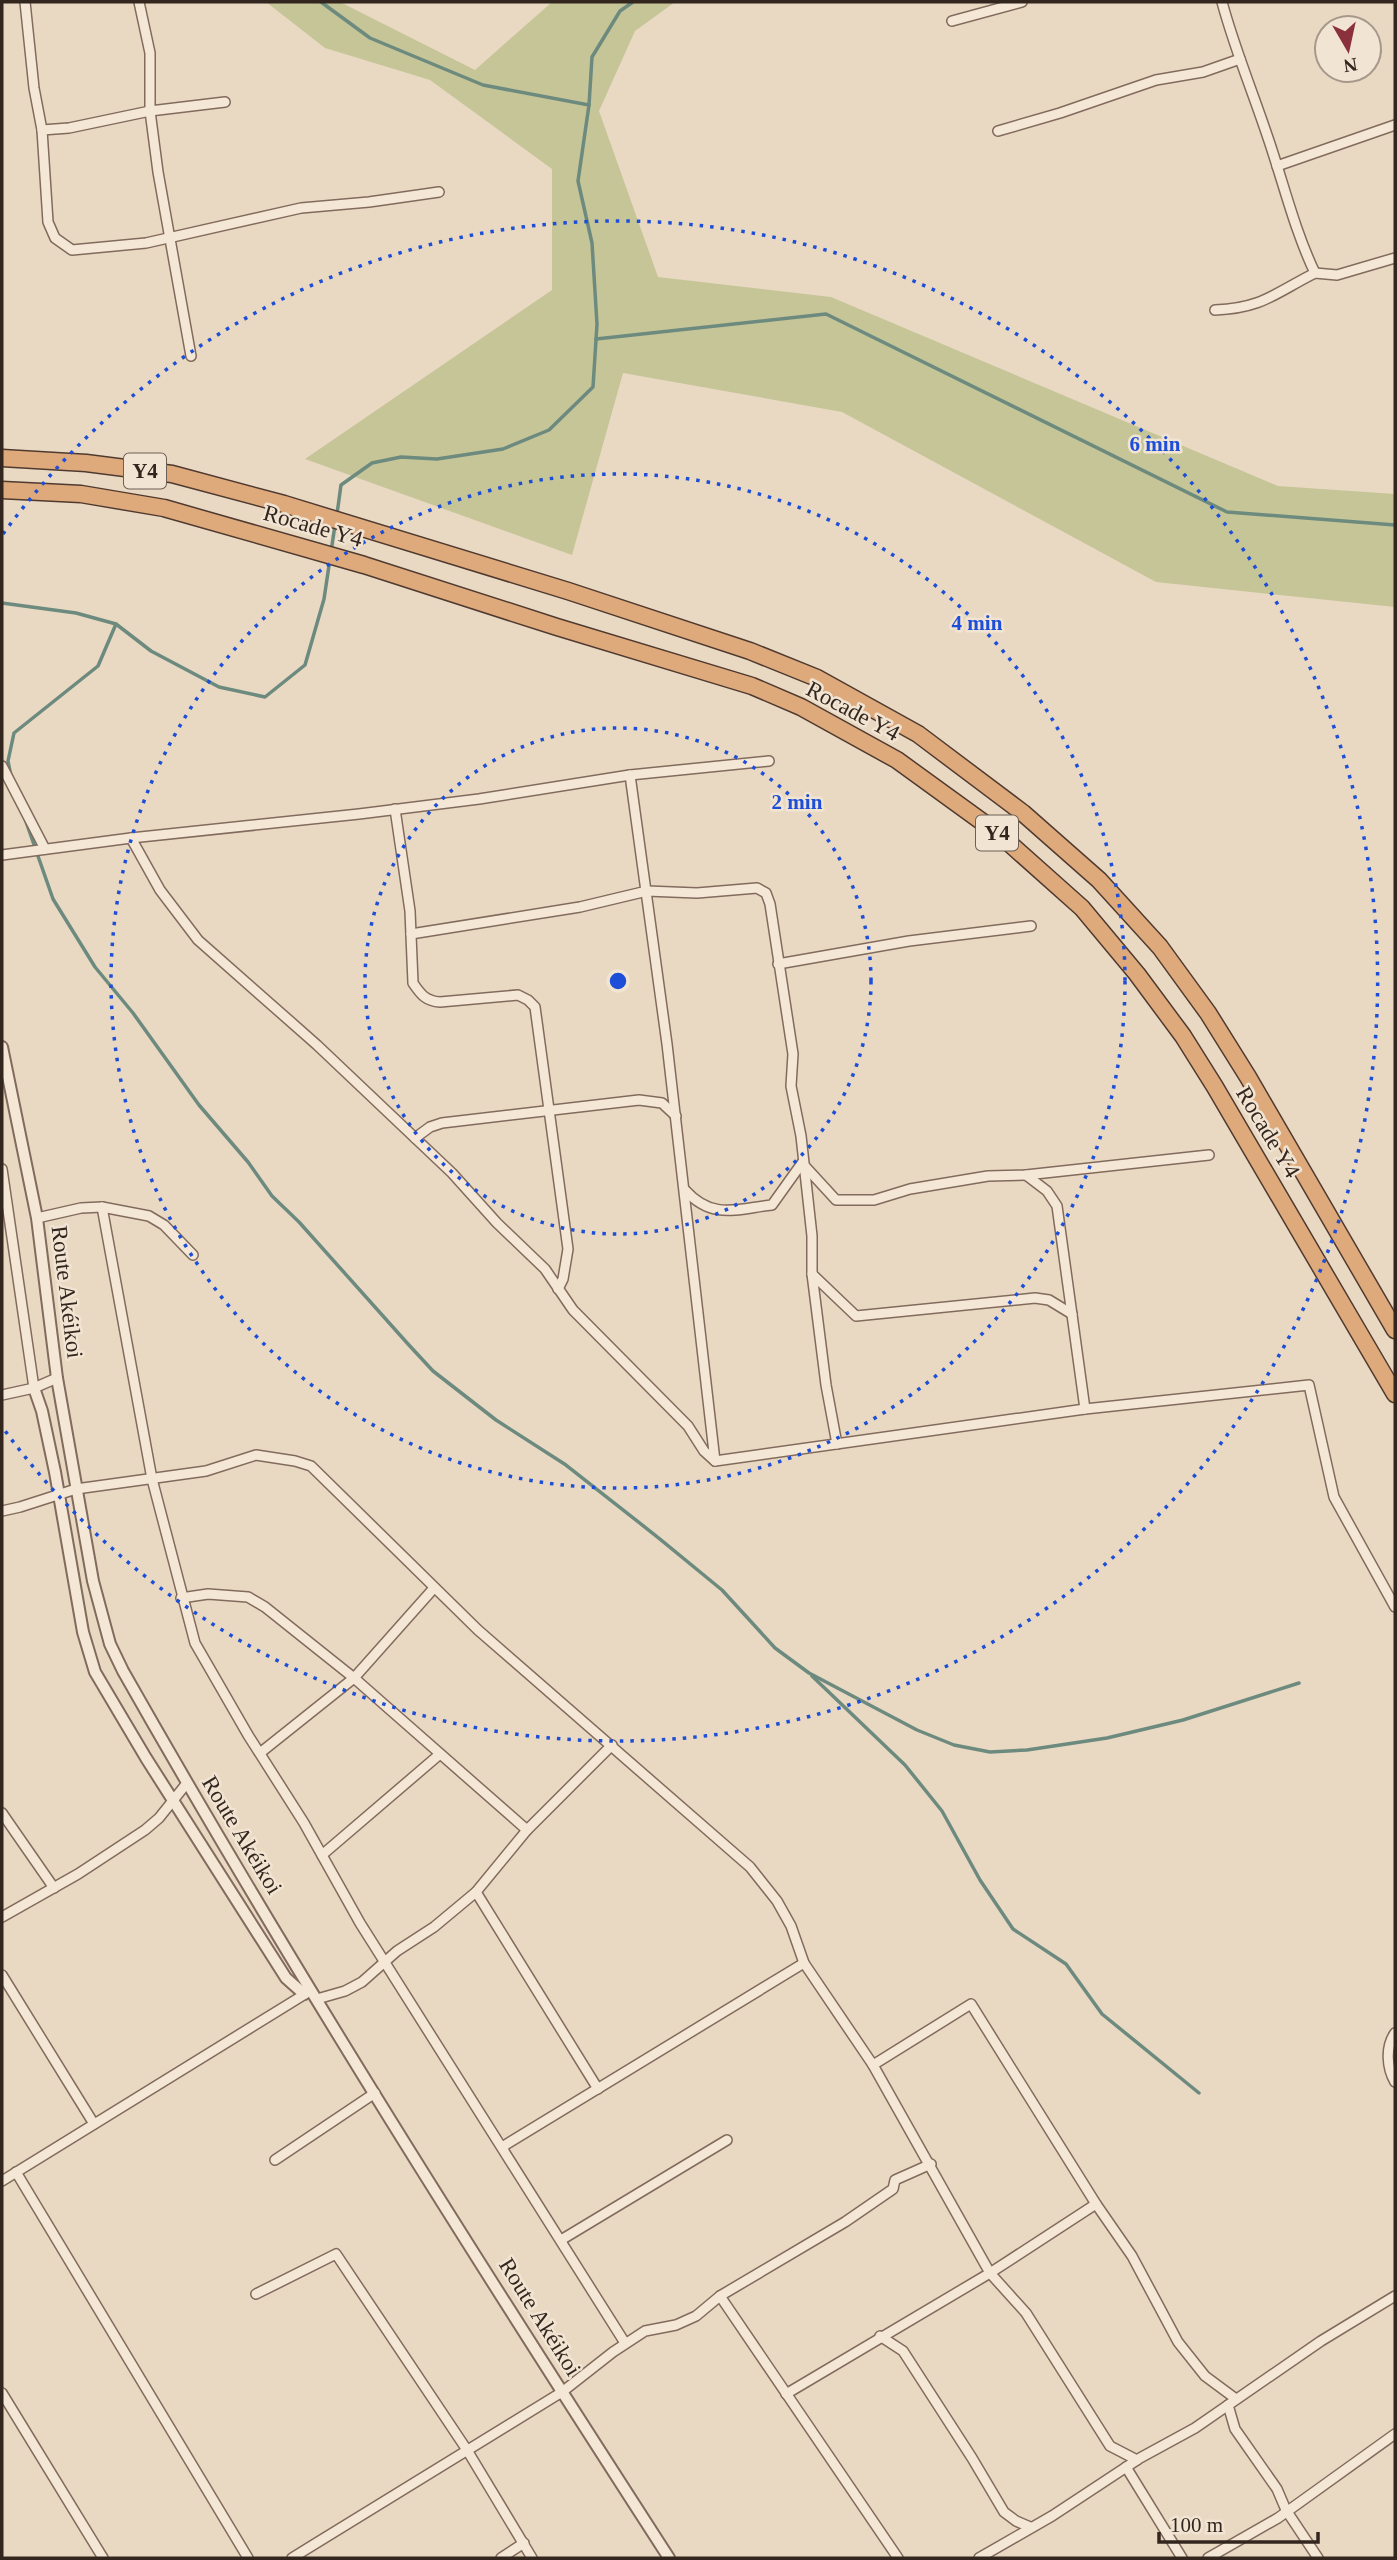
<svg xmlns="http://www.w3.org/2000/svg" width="1397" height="2560" viewBox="0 0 1397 2560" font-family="Georgia,serif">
<rect width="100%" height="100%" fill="#e9d9c3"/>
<!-- green -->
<polygon fill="#c6c598" points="266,2 340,2 475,70 552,2 675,2 635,31 599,111 658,277 831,297 1278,486 1395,494 1395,607 1156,582 842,412 623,373 572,555 305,459 552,290 552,169 430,80 325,48"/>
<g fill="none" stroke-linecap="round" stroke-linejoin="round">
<!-- stream -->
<g stroke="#6d8a7f" stroke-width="3.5">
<polyline points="321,2 370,38 483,85 589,105"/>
<polyline points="596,339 826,314 1227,512 1395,525"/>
<polyline points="337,514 341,485 372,463 401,457 437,459 503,449 549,430 593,387 597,324 592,243 578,181 589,105 592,57 620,11 633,2"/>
<polyline points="331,552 335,525"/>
<polyline points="2,603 76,613 116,624 151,651 219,687 265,697 305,665 324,599 330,559"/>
<polyline points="11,776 8,761 14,733 98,666 116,624"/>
<polyline points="24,816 53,899 95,967 133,1013 199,1105 248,1162 272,1196 299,1222 408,1344 433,1371 496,1420 566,1465 660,1539 722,1590 775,1648 809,1673 917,1730 954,1745 990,1752 1027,1750 1107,1738 1183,1720 1299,1683"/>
<polyline points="812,1676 905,1765 942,1811 980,1880 1013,1929 1066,1964 1102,2014 1199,2093"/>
</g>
<!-- minor casing -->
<g stroke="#826b5c" stroke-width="12">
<g id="minor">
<polyline points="25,2 34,88 42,130 48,222 55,238 72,250 146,243 301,208 369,202 439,192"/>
<polyline points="139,2 150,53 150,111 158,172 191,356"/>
<polyline points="952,21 1022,2"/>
<polyline points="42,130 69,128 150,111 225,102"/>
<polyline points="998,131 1060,113 1156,80 1203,72 1240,59"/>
<polyline points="1277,166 1395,125"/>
<polyline points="1315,273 1337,275 1395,258"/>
<path d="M1215,310C1263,308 1275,293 1315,273C1294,229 1283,181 1267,135C1252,90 1234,47 1222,2"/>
<polyline points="2,766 45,849"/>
<polyline points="630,775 667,1044 715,1461"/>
<path d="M395,809L410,911L413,983C421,995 426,1001 440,1002L518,995L528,1000L535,1007L568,1249L563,1279L558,1289"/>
<polyline points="131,838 160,890 198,940 317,1045 452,1173 497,1223 545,1269 573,1310 688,1426 704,1451 715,1461 1085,1409 1309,1385 1334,1497 1395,1607"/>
<polyline points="2,855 131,838 359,814 479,799 630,775 769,761"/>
<polyline points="411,934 580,907 647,891 697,893 757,888 766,893 770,904 793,1054 791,1086 801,1136 812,1236 812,1274 826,1385 837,1444"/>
<polyline points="778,964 909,941 1031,926"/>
<polyline points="415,1138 430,1127 442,1123 639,1100 662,1103 676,1116"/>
<polyline points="2,1169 34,1388"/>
<polyline points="1026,1175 1047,1191 1057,1206 1085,1409"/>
<path d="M685,1190C712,1220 736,1209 772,1205L802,1163L836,1200H874L910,1189L988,1176L1026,1175L1209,1155"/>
<polyline points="102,1207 152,1479 195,1643 248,1735 304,1823 360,1923 625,2343"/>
<polyline points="37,1218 81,1208 102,1207 149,1216 164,1225 193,1255"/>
<polyline points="812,1274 856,1316 1035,1298 1049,1300 1072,1314"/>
<polyline points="2,1395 34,1388 57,1378"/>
<polyline points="2,1511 20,1507 76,1489 206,1471 256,1455 295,1461 311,1466 478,1630 750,1867 777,1901 791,1926 804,1963 873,2065 990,2273 1026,2313 1110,2446 1137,2460"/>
<polyline points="181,1598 208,1594 248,1597 265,1607 354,1678 527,1830"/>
<polyline points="260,1753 354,1678 434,1588"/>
<polyline points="2,1813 54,1888"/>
<polyline points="322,1855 440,1754"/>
<polyline points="476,1892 598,2089"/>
<polyline points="2,1917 78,1874 145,1830 159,1818 187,1783"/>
<polyline points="2,1975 94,2124"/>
<polyline points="317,1999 345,1991 362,1982 397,1951 434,1927 476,1892 527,1830 612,1745"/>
<path d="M1395,2033C1385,2047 1387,2068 1395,2082"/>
<polyline points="873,2065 971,2004 1096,2204 1132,2256 1178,2342 1205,2376 1236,2399"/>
<polyline points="502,2147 804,1963"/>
<polyline points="275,2160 375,2093"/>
<polyline points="16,2172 248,2558"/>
<polyline points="2,2181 310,1991"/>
<polyline points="561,2240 727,2140"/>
<polyline points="256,2294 336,2254 467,2450 532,2558"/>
<polyline points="720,2296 898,2558"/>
<polyline points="880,2336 903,2351 972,2458 1004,2512 1016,2521 1030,2527"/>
<polyline points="2,2393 103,2558"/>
<polyline points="786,2394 990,2273 1096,2204"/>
<polyline points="1228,2405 1235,2429 1277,2489 1286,2510 1318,2558"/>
<polyline points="1126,2467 1182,2558"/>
<polyline points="292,2558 562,2392 613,2352 645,2331 676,2325 696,2316 720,2296 845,2222 893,2189 895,2180 931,2164"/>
<polyline points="501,2558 524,2543"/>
<polyline points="979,2558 1052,2516 1140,2458 1195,2428 1321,2341 1395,2296"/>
<polyline points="1208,2558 1278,2518 1395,2434"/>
</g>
</g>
<!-- tertiary casing -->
<g stroke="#826b5c" stroke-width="14">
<g id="tertiary">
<path d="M2,1047L37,1218L57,1378L93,1581L110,1644L123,1671C294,1973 481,2267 669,2558"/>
<polyline points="34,1388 42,1411 55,1472 83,1632 95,1672 146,1758 286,1978 304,1994"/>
</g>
</g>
<!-- trunk casing -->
<g stroke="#503a30" stroke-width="19">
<g id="trunk">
<polyline points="2,458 86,463 172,474 284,504 568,591 750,651 817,678 918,734 1023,813 1099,880 1160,947 1208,1013 1248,1077 1395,1330"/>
<polyline points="2,490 81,494 164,508 364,565 557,627 752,686 801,707 897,760 999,834 1082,908 1137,974 1183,1036 1215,1087 1395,1394"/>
</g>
</g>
<!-- minor -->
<use href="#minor" stroke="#f5e7d6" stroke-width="9"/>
<!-- tertiary -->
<use href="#tertiary" stroke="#f5e7d6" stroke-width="10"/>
<!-- trunk -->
<use href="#trunk" stroke="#deaa7c" stroke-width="16"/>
</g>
<!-- distance rings -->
<g fill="none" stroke="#1d4ed8" stroke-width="3.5" stroke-dasharray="3.5 7">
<circle cx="618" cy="981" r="253"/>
<circle cx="618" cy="981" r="507"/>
<path d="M3 534A760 760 0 1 1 3 1428"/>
</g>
<g text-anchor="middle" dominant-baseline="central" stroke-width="5" stroke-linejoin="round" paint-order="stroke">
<!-- shield labels -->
<g fill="#f2e4d2" stroke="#6c5f54" stroke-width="2">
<rect x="124" y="453.5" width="42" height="35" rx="5"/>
<rect x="976" y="815.5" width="42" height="35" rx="5"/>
</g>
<g font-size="21" font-weight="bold" fill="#33261e">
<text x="145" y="471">Y4</text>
<text x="997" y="833">Y4</text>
</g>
<!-- street labels -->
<g font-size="23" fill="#33261e" stroke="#f2e4d2">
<text transform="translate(313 526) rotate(16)">Rocade Y4</text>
<text transform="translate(853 711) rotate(28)">Rocade Y4</text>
<text transform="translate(1268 1132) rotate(59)">Rocade Y4</text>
<text transform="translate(67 1292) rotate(83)">Route Akéikoi</text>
<text transform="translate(242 1835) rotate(59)">Route Akéikoi</text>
<text transform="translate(540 2317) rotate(58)">Route Akéikoi</text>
</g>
</g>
<circle cx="618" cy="981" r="10" fill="#1d4ed8" stroke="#f2e4d2" stroke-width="3.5"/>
<g font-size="21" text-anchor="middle" font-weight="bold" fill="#1d4ed8" stroke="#f2e4d2" stroke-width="5" stroke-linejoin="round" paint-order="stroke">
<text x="1155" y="451">6 min</text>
<text x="977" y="630">4 min</text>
<text x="797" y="809">2 min</text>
</g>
<!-- border -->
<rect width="1397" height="2560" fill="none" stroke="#33261e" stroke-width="7"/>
<!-- north arrow -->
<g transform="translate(1348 49) rotate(171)"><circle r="33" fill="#f2e4d2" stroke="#a6988a" stroke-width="2"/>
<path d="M0-5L12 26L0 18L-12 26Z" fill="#8b313e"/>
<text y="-10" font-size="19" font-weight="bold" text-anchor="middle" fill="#33261e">N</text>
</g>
<!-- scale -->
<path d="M1159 2532v10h159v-10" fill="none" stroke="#33261e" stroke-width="3.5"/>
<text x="1170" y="2532" font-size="21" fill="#33261e" stroke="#f2e4d2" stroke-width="5" paint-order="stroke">100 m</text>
</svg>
